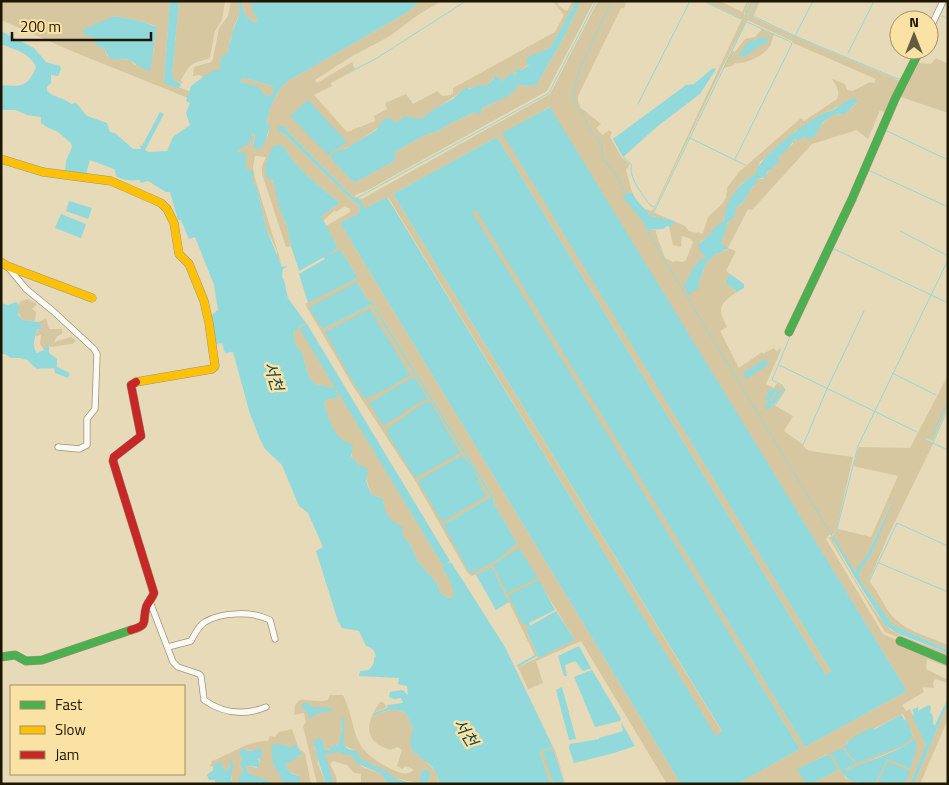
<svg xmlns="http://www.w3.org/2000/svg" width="949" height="785" viewBox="0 0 949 785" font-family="'Titillium Web','Noto Sans KR',sans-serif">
<rect width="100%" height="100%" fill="#e6dab8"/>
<!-- green -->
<g fill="#d6c7a0" fill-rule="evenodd">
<path d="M1,1H170L164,82L189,91L188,98L74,52L1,20ZM114,16L141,21L155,26L156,32L153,54L135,65L130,60L107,56L104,48L98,46L95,43V38L90,36V26L100,23Z"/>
<path d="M179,1H225L222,20L215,31L210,57L208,59C190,64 191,63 181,80L183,84L173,79L172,76Z"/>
<path d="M231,1H238C242,19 237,16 233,30C231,37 232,40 228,46L229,51L222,60L221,69L203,77L200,75L193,76L194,67L211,62L213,59L219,28L228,16Z"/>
<polygon points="241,1 251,1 258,21 255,23 245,15"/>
<path d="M420,1H441L418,15L390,36L349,58L315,80L317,83L352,62L355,70L331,83L332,86L314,95L347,132L375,121L374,116L387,109L385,103L406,94L413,104L437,91L443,96L450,95L453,93V88L555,32L564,15L553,1H558V5L567,11L573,1H576L550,48L520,71L518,68L516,70L517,73L502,81L497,76L485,86H479L464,90L421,119L380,126L355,144L337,152L330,158L354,183L396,160L394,154C404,146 415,140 426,135C433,132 440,132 444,127L492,104L501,99L510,89L512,93L517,85L532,86L537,84L564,37L581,1H594L547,91L368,190L355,195V197L362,199L550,94L598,1H627L624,8H621L578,96V102L581,108L601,124L596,128L603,135L609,130L612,132L610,137L622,158L630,164L626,170L632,192L623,196C629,206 645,218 646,230H656V233L665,258L673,262L676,261L683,262L686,260L693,242L691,239L682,236L681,247L673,245L669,226H671L674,221L651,216L645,209L651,211L654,208L742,19L705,1H720L742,12L747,1H749L744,13V16L751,1H756L748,15V18L757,1H760L753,17L794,36L898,80L903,79L887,113L880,110L868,139L857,130L812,144L752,210L748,209L728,248L736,251L726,271L730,274L725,282L737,292C719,304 717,308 727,327L720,331L739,368L762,352L763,354L774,348L777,352L779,348L781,350L766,384L774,388L777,383L784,388L785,390L774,405L793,416L784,431L802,444L806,449L810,451L853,457L837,528L834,534L829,535L826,539L883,634L948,663V667L927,659L926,669L948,680V683L935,679L933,683L934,688L922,687L924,692L902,705L906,711L910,709L926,745L910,784H875L888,759L910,769L906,745L846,771L845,769L856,764L842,748L845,778L859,784L845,782L844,784H812L838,770L828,754L798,769L806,784H737L800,749L471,212L476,209L805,747L907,691L549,107L503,134L831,671L826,675L497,137L393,194L722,732L716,737L388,197L366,208L362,206L361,200L354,198L287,131L286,127L280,131L281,133H283L354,202L360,205L359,213L340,223L681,784H667L581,641L536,661L543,683L528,689L518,667L575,640L538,580L522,624H526L528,628L526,631L537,654L535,656L492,567L476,575L471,576L467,572L416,482L353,386L305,304L358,278L341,250L330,256L329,255L338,248L326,226L350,212V209L345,206L336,212L335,210L323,221L321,216L340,203C320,186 295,169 283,145L269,156L266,162L277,193L280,210L287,226L291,246L286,247L262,174V166L266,157L255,156L253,167L255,178L281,262L277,256V251L266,228L258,191L253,183L250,171L246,168V159L237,150L243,146L252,133L255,134L253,145L268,136L269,129L266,123L271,106L279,90L288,81L406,13ZM747,20L792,41L793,43L876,79L874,83L870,82L853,91L847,90L845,84L832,79C835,85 841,90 837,99L804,121L801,118L739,172L727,188L726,198L722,204L708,217L703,233L701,234L699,232L696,233L689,231L685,226L653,212L722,68ZM857,103L845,114L833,115L827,119L819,127L815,136L805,137L793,141V144L779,156L763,179H757L755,185C749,189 746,196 743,202C742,204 739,205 737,207C729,219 724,230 721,245L728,249L720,253L715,254L712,258L707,261C702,273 700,288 687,294L689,277L706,258L700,242C710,236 716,227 725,220L728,205L736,191L742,183L755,175L760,162L774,149L789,138L795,131L803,128L824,113L832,110L836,107ZM357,282L368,301L371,300L494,498L493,502L517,543L498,559H496L443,525L491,497L371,302L369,306L323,329ZM903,714L913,736L848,751L845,749V746L847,742Z"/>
<path d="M762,29L774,34C772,38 772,43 770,46C765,55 744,65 735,63L732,66L723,68L732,51L735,52L745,39L755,37Z"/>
<polygon points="936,58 948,64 948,113 901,97 919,63 931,64"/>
<polygon points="244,78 273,86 273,94 266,96 257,87 240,82 241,79"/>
<path d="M28,299L37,304L32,309L36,312L35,321L23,320C18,312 15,311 21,301Z"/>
<polygon points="46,318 49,329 62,329 62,334 57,336 54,342 71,337 76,341 72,344 51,347 49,346 50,344 44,350 40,344 41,335 35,336 40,326 39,322"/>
<path d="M306,323L307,324L300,328L442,564H445V573C450,577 454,589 455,596L452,598L444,596L440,592L437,583L418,562L410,544L389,518L384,509L383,499L371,494L363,468L354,461L348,444C333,438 328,417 324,403L326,400L336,398L334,388L315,384L309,377L302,353L295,344L293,332L297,330L298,327Z"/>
<path d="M948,375V406L933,441L925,438L924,439L933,444L888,536L869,581C879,592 885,610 895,619C910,633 930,637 948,645V650L893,625L859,579L860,571L872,553L893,499L868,553L855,573L833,536L838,529L871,537L898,476L853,466L859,447L910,448Z"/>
<path d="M832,536C835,549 880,623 891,630C907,640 930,646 948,653V658L885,632L829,538Z"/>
<path d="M330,695H343C360,732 347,746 389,768C399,772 405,777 414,770L406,766L402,769L397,766L402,750L398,747L390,750C362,741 366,722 380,702H383L387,707L374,713V716C385,710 395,707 406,713L413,729V753L419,754L437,773L439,784H427L431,774L421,772L419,783L393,778L384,771L358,757L353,750L344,745V718H341C342,733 343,749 325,750L323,741L314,746L318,758V764L326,784H317L303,726L306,722L304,713L294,715L295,705L300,700C310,699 319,703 328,700Z"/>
<polygon points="948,703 948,719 920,784 914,784"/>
<path d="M292,729L299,749L305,753L311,784H300V776C293,774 286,771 286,763L297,756L303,755L295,744L290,748L286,745L273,755L275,767L283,778V782C270,785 253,779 246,769L247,766L257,768L260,762L256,750L252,751L246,749L241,755L242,760L240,762L243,772L238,784H233C230,777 232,769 229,762L230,768L224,771L222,768L210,766L212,761C232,754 246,741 268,741L270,736L275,737L279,732Z"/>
<polygon points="553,747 554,748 566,784 553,749 544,751 553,784 550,784 540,753 542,750"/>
<polygon points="329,752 339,752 352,755 362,767 382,774 387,784 354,784 361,782 361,774 354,773 347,765 333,761 330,764 336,776 337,784 334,784 325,757 325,754"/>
</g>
<!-- water -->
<g fill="#91d9db" fill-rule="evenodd">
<polygon points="170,1 179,1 172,76 173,79 181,84 179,88 168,85 164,82"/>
<path d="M238,1H241L245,15L255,23L258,21L253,12L251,1H420L406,13L288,81L279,90L271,106L266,123L272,128L269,129L264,145L258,149L253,148L255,134L252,133L250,143L238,150V152L246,153V168L253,172V183L256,186L258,191L266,228L282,267L287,266V267L283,269L282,277L284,280L288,298L306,323L298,327V330L293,332L295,344L302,353L309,377L315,384L335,388L338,396L336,398L326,400L324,403C329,419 334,441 353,444L351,456L359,465L368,469L366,481L371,494L383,499C385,514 389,521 403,527L402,534L410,544L418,562L437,583L440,592L444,596L452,598L454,596C453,585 448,576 442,568L445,564H442L299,328L307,324L450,561L447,564L451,562L505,647L553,747L542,750L540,753L550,784H439C439,773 431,763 421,759L419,754L413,753L410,740L413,729L406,713C395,707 384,710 374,716V713L387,708L388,705L402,703L403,701L400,698L394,699L389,697L390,692L402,690L408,695L407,686L398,684L399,678L359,676L360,671L369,670C372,666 375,663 374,658L376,656C374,650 372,647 366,646L359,631L342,628L338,621L316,551L323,547L308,513L299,506L282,465L265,449L260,439L250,414L233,352L225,353L222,343L216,344L211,316L218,310L214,285L195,237L189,239L181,220H178L170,192H166L148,181L141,183L139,180C130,181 125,180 117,177L114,169L90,160L86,174L65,173L66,161L72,147L71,143L58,132L47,127L41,123V117L27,115L16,110H3L1,113V85C22,87 27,87 36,68C33,54 13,49 1,44V31L34,48L46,62L60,66L61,69L58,76L51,75V83L47,87V91C55,98 65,98 71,104L76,103L87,116L107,123L110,132L115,133L133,149H141L140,145L142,146L160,112L164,114L145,150L149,152L167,151L173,137L190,125L186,113L190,103L186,101L191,86L207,74L221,68L219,63L222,60L220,57L224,56L229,51L228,46C234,38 230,35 234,28C239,16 241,15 238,1ZM244,78L273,86V94L266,96L257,86L240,82L241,79Z"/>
<path d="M576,1H581L564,37L537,84L532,86L518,85L512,94L510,90V95L481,109V113L478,114L475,112L444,127C440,132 433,132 426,135C415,140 404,146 394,154L396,160L354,183L330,158L334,152L347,148L375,131L384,119L390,118L396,123L405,116L421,119L434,109L453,99L466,87L469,89L479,85L485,86L494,79V76H497L502,81L511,73L514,75L517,73L515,70L519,68L520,71L529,65L526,62L528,57L550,48Z"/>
<path d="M114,16L141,21L156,27V32L150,71C142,69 138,65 131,61C118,54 112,68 104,48L97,46L95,43V38L84,35L83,30C93,24 104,21 114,16Z"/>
<path d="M763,37L769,39L768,42C758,46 752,53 742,57L739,55L748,42Z"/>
<polygon points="713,68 716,69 700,94 659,125 623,157 613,139 686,85 694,84"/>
<path d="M856,98L857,102L845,114L833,115L823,122L815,136L809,139L804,137L799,141L795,139L787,150L779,156V162L767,172L766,177L757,179V183L752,187L743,202L737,207L734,217L728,222L721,244L728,248L720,253L715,254L712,258L707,261L698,285L699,287L696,291H692L691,295L687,294V289L684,288C685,280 692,275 692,268H694L700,259L706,258L702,254L698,245L710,234L718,224L725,220C723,204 740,181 755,175C756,158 807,122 822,114C825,112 829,112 833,110C841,105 846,100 856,98Z"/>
<polygon points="308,100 347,142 328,155 290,116"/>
<polygon points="550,107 907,691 805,747 476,210 472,212 800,749 737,784 681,784 340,223 359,213 360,205 354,202 283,133 281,133 280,131 277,130 279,126 286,127 287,131 354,198 361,200 363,206 366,208 387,197 716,736 722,731 393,194 497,137 826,675 831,671 502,133"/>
<path d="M283,145C295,169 320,186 340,203L321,216L338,248L329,255L341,250L358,278L308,303L299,274L325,259L324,257L299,271L291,246L287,226L280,210L273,180L267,178C263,165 268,157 273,146Z"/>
<path d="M632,192C636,202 644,207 651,216L675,221L671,227L667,226L663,229L646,230L644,223L622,196Z"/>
<polygon points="69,201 92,208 88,219 66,211"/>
<polygon points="61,214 86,224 81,238 55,228"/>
<polygon points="730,274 744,284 744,288 737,292 725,282"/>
<polygon points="357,282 368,301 371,300 494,498 493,502 517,543 499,559 473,573 469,572 443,525 491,497 371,303 369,306 323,329 310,310 310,307"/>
<path d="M16,302L19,305L18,315L23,320L39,322L43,330L38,329L37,330C35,339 31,345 37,353L44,350L49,343V353L57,359V367L70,373L68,378L55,373L54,368C49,369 44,368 37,369L27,360L20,358H11L5,354H1V303L8,305Z"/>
<polygon points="370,309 410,375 389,388 365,399 354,384 325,332"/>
<polygon points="765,359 769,364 746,379 743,373"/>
<polygon points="412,378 415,378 427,398 383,426 369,403"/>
<polygon points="773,388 777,390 770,399 772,403 772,400 778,390 782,392 774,404 771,404 772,407 768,409 764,408 768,401 765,399 769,391"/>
<polygon points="427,401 431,403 460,453 415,478 388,435 387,429"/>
<path d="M461,456C475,463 478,484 486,496L442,522L419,483V480Z"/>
<polygon points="895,496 872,553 860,571 859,579 893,625 948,650 948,653 897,633 885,625 854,576 832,538 833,535 855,572 868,553"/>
<polygon points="519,548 538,578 507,593 493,565"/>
<polygon points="492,567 509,602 496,610 476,575"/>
<polygon points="539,580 555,610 529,623 530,626 556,611 575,640 539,658 537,656 518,667 517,665 537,654 526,630 528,628 526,624 522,624 509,597 509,595"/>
<polygon points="579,646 591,668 583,671 575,661 565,665 567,676 564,676 558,656"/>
<polygon points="592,670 621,719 620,721 595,727 574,677"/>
<polygon points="562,687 576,739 569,740 556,690"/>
<polygon points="948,698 948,703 914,784 910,784 926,745 913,718 914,713 912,710 918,707 918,711 929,705 931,707 930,712 933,716 933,724 935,725"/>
<polygon points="306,702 313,707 331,708 333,711 318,713 309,719 308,714 301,705"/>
<path d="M901,715L905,720H907L913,737L906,743L899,747L857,763L844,747C849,738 863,732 873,727L875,729Z"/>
<path d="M341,718H344V745L348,749L358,752L359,757C364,760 375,767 380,767L384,771L387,770C391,780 409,783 419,783L421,772L425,769L431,774L427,784H387L382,774L356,763L352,755H344L339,752L325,754L334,784H326C321,770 317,756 313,741L320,738L323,741L325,750H329L334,745L337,746C342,738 342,727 341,718Z"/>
<polygon points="621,722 635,746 614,753 574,763 569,748 570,744 599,739 599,738 623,731"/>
<path d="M915,739L917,748L910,769L888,759L875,784C845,784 845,778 831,753L842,748L856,764L845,769L846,771C868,760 895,754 915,739Z"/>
<path d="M275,744L286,745L290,748L295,744L303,755L297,756L296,759L286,763C286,771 293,775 300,776V784H276L283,782L273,763L271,747Z"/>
<polygon points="260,748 262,752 261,758 258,759 260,764 259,767 247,766 246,769 250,774 276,784 263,784 259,782 258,784 238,784 239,777 243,772 240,762 242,760 239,752 241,749 252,751"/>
<polygon points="553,749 565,784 553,784 552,780 543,751"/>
<polygon points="829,754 838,770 812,784 806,784 797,769"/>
<polygon points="231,758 234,769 232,769 231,779 233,784 216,784 215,780 209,780 207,775 213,770 214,764 221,762 224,771 230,768 229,762"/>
<polygon points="888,762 910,771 905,784 878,784"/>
</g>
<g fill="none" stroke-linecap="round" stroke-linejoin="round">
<!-- stream -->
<g stroke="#91d9db" stroke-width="1">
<polyline points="612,1 582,63 576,81 574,97 575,104 584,115 590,131 599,140 602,147 603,159 617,176 627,196"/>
<polyline points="703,1 741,19"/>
<polyline points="745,13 750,1"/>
<polyline points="753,16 795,36 898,79 902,79"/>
<polyline points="942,16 948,19"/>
<polyline points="748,17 757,1"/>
<polyline points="795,36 813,1"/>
<polyline points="929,38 947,1"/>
<polyline points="848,53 874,1"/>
<polyline points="349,69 356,69 377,58 466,1"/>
<polyline points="638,104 690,1"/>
<polyline points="885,130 948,160"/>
<polyline points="690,138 745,165"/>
<path d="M623,157L632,165C627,175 644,198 651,206L654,207"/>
<polyline points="735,159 792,44 789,41 747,22"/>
<polyline points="868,170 948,207"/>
<polyline points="355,199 549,93 596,1"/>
<polyline points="654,212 747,20"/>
<polyline points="649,230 649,234 832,536"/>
<polyline points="900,231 948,256"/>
<polyline points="832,248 948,303"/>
<polyline points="779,365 917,432"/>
<polyline points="892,373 936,395"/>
<polyline points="774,407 785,390 782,385 772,380 791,334"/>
<polyline points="931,437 948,401"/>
<polyline points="924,439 948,450"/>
<polyline points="933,443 948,408"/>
<polyline points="803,445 827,389 864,311"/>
<polyline points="836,533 858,446 948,260"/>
<polyline points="879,563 948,592"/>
<polyline points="869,582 897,523 948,546"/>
</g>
<!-- street casing -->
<g stroke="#9e957a" stroke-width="7">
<g id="street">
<polyline points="929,31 943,1"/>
<polyline points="8,267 26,289 53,311 94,349 97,354 95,409 87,419 87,445 79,449 58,447"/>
<path d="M150,602L173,662L178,667L199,674L201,676L204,700C224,714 244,716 266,707"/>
<path d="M168,647L191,641C195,634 198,626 205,622C221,612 253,611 270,620L275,639"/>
</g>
</g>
<!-- fast casing -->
<g stroke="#9e957a" stroke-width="9">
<g id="fast">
<polyline points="789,332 852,199 895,99 920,50"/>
<polyline points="900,641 948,661"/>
<polyline points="1,657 15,655 26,661 42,660 131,630"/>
</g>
</g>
<!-- slow casing -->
<g stroke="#9e957a" stroke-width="9">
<g id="slow">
<polyline points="1,159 43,172 111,181 161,203 167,209 174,223 179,254 189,264 204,301 209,323 215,366 212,369 136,382"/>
<polyline points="1,262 7,266 92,298"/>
</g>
</g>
<!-- jam casing -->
<g stroke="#9e957a" stroke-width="9">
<path id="jam" d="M131,630C149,625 142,623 146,608C147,603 152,599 154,593L113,461L114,457L141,436L131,385L136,382"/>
</g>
<!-- street -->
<use href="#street" stroke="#fbf9f4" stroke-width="5.5"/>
<!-- fast -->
<use href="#fast" stroke="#4caf50" stroke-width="8"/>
<!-- slow -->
<use href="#slow" stroke="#ffc107" stroke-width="8"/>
<!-- jam -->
<use href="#jam" stroke="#c62828" stroke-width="8"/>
</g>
<g text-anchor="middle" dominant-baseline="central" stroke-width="5" stroke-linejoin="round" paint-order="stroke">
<!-- water labels -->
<g font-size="16" font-style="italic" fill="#12444b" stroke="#fae2a4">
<text transform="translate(274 376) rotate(73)">서천</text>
<text transform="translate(466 732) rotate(58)">서천</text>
</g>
</g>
<!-- border -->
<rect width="949" height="785" fill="none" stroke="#1f1600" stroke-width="5"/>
<!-- legend -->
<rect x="10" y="685" width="175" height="90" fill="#fae2a4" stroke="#a29062"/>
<rect x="20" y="701" width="25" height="8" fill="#4caf50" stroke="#a29062"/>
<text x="55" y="710" font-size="15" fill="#1f1600">Fast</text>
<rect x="20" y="726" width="25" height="8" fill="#ffc107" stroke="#a29062"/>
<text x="55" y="735" font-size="15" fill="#1f1600">Slow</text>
<rect x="20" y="751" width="25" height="8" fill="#c62828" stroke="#a29062"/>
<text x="55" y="760" font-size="15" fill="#1f1600">Jam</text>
<!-- north arrow -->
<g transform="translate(914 35)"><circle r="24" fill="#fae2a4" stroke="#a29062"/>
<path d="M0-4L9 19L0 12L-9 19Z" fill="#655b40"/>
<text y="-8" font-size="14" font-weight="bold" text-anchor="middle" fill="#1f1600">N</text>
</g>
<!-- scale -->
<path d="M12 32v8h139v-8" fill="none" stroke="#1f1600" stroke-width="2.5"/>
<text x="20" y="32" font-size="15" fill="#1f1600" stroke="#fae2a4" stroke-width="4" paint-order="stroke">200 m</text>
</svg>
